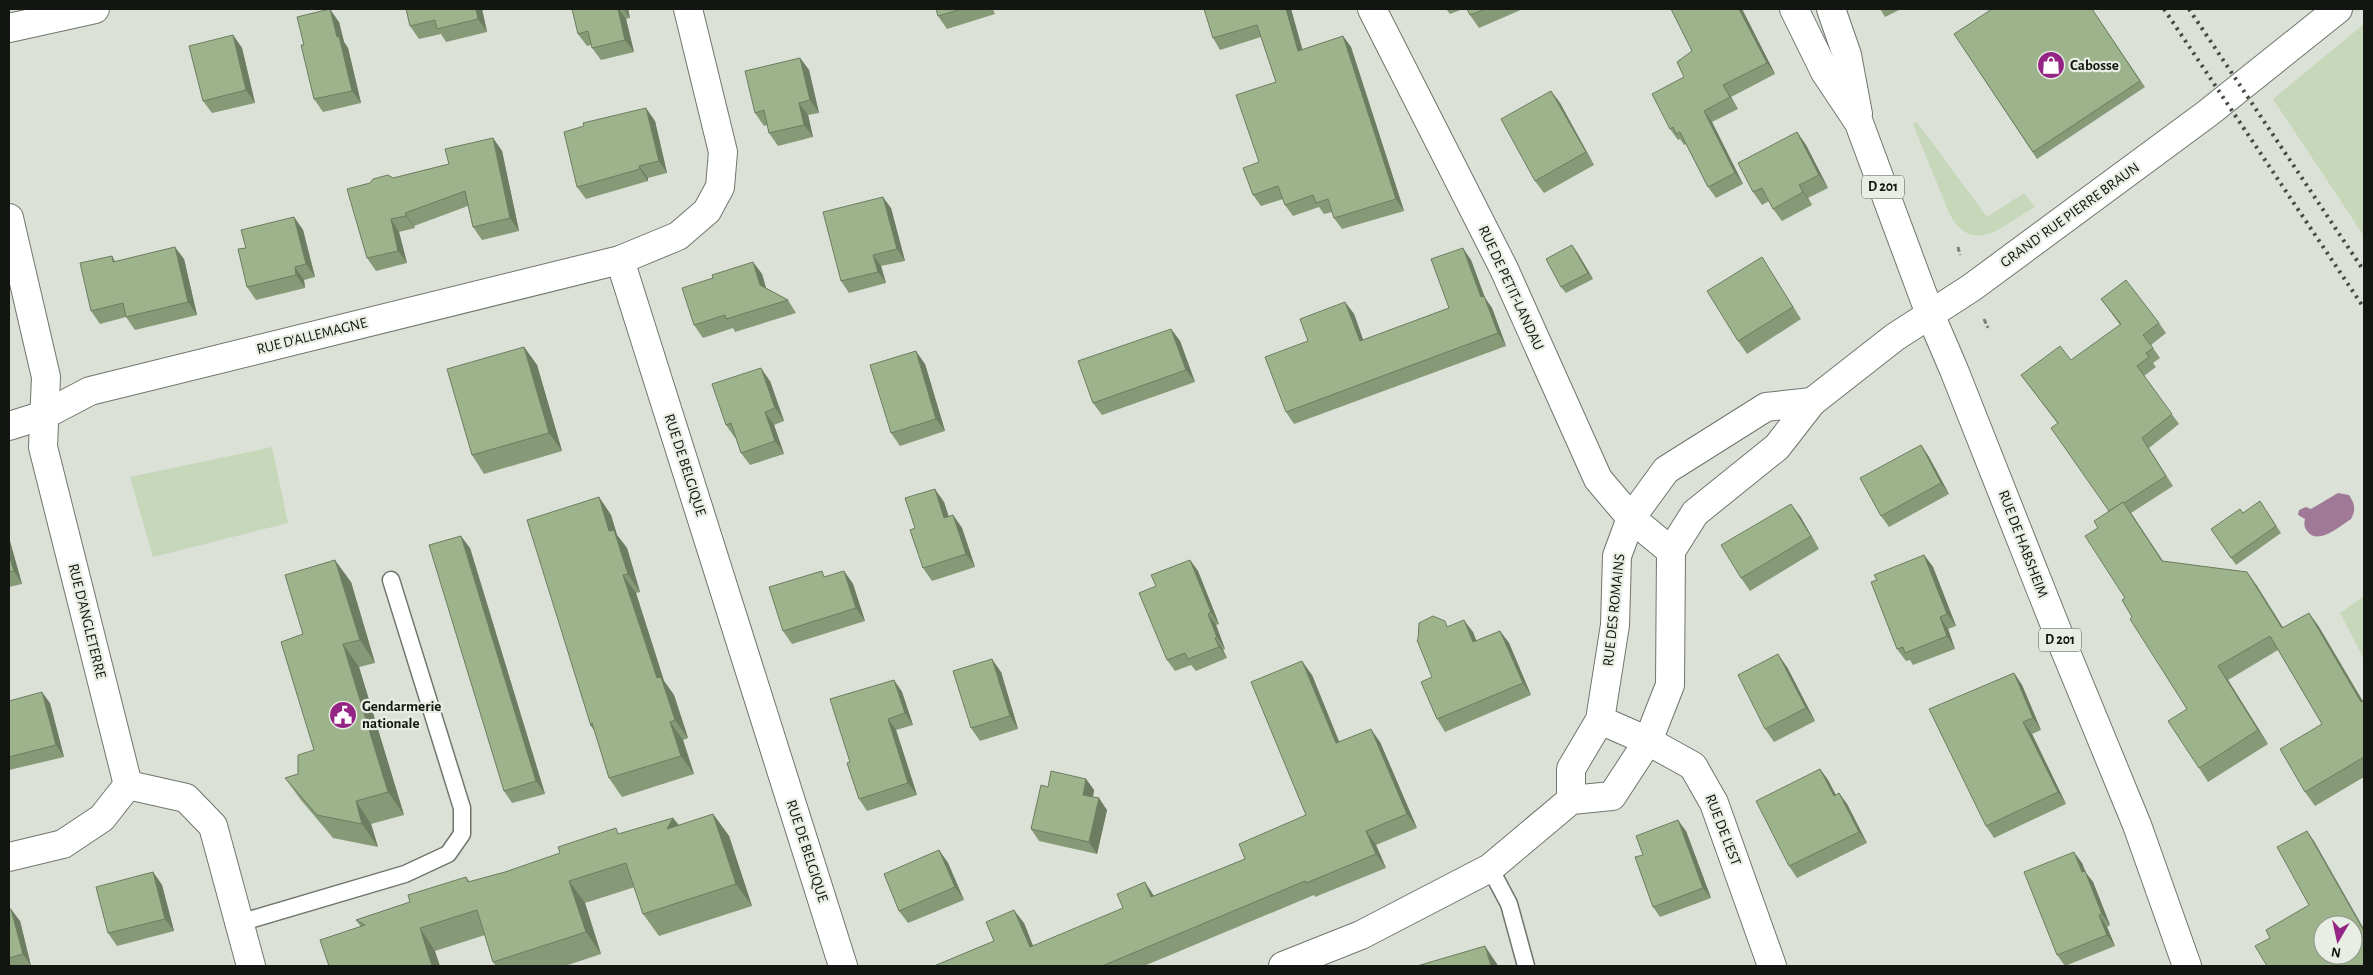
<svg xmlns="http://www.w3.org/2000/svg" width="2373" height="975" viewBox="0 0 2373 975" font-family="'Alegreya Sans',sans-serif">
<rect width="100%" height="100%" fill="#dbe1d6"/>
<!-- green -->
<g fill="#c6d7ba">
<polygon points="2364,24 2364,236 2273,99"/>
<path d="M1917,122L1987,217L2024,193L2035,207C2003,225 1973,258 1949,213L1913,124Z"/>
<polygon points="272,447 288,523 153,557 130,477"/>
<polygon points="2364,596 2364,659 2340,613"/>
</g>
<!-- water -->
<path fill="#9f7995" d="M2338,493L2349,495C2355,504 2356,510 2351,519C2340,526 2318,546 2307,531C2304,527 2304,524 2305,519L2298,515L2299,510L2306,507L2311,509Z"/>
<g fill="none" stroke-linecap="round" stroke-linejoin="round">
<!-- lane casing -->
<g stroke="#70766c" stroke-width="19">
<g id="lane">
<polyline points="1490,868 1509,904 1526,966"/>
<polyline points="239,923 405,874 448,854 462,834 462,808 391,580"/>
</g>
</g>
<!-- street casing -->
<g stroke="#70766c" stroke-width="30">
<g id="street">
<polyline points="1372,9 1504,269 1598,479 1631,518 1671,551"/>
<polyline points="9,28 95,9"/>
<polyline points="9,218 46,377 43,447 128,785 186,798 213,826 251,966"/>
<polyline points="620,260 843,966"/>
<polyline points="9,426 44,415 90,391 620,260 678,236 707,211 720,187 723,152 688,9"/>
<polyline points="1600,720 1648,741 1693,766 1714,803 1772,966"/>
<polyline points="1571,800 1571,769 1600,720 1615,625 1617,556 1631,518 1666,470 1766,407 1812,402"/>
<polyline points="9,857 63,844 102,818 128,785"/>
<polyline points="1283,966 1361,935 1490,868 1571,800 1612,796 1648,741 1670,685 1671,551 1695,513 1777,447 1812,402 1895,337 1971,288 2208,113 2338,9"/>
</g>
</g>
<!-- primary casing -->
<g stroke="#70766c" stroke-width="30">
<g id="primary">
<polyline points="1794,9 1825,72 1859,123 1930,314 1954,370 2058,633 2137,825 2187,966"/>
<polyline points="1831,9 1847,55 1858,114"/>
</g>
</g>
<!-- path -->
<g stroke="#7c8079" stroke-width="3" stroke-dasharray="5 2.5" stroke-linecap="butt">
<polyline points="1958,247 1960,255"/>
<polyline points="1984,319 1988,328"/>
</g>
<!-- lane -->
<use href="#lane" stroke="#fff" stroke-width="16"/>
<!-- street -->
<use href="#street" stroke="#fff" stroke-width="28"/>
<!-- primary -->
<use href="#primary" stroke="#fff" stroke-width="28"/>
<!-- rail -->
<g stroke="#474a44" stroke-width="4" stroke-dasharray="2.5 5" stroke-linecap="butt">
<polyline points="2164,9 2364,308"/>
<polyline points="2189,9 2364,271"/>
</g>
</g>
<!-- wall -->
<g fill="#869a78">
<polygon points="482,9 487,32 446,42 441,34 419,39 410,26"/>
<polygon points="572,9 628,9 630,18 626,19 634,52 601,60 592,48 591,45 587,46 578,34"/>
<polygon points="936,9 993,9 995,14 947,29 938,16"/>
<polygon points="1204,9 1291,9 1302,50 1343,36 1351,47 1404,211 1342,229 1334,218 1332,212 1324,214 1319,207 1293,216 1285,205 1283,199 1261,206 1253,195 1259,162 1276,82 1261,37 1220,50 1213,38"/>
<polygon points="1446,9 1463,9 1450,14"/>
<polygon points="1467,9 1523,9 1479,28 1470,15"/>
<polygon points="1671,9 1742,9 1775,74 1731,97 1738,109 1712,122 1743,184 1716,198 1708,187 1686,144 1684,145 1680,139 1678,140 1670,129 1692,51"/>
<polygon points="1880,9 1901,9 1885,17"/>
<polygon points="2092,9 2145,87 2037,159 1954,34"/>
<polygon points="339,22 344,42 348,48 361,103 323,112 314,99 304,45"/>
<polygon points="233,35 242,48 255,103 212,113 203,101"/>
<polygon points="800,58 809,70 819,113 808,115 813,137 778,146 769,133 767,125 764,126 755,113"/>
<polygon points="1551,91 1560,103 1594,165 1544,193 1535,181"/>
<polygon points="655,121 667,173 648,178 648,181 586,199 577,187"/>
<polygon points="1797,132 1806,145 1828,188 1808,198 1812,205 1782,221 1773,209 1769,201 1762,205 1753,192"/>
<polygon points="493,138 502,151 519,231 482,240 473,227 468,206 414,226 415,228 399,232 407,263 376,271 367,258 393,178 449,164"/>
<polygon points="891,208 905,261 881,266 886,283 849,293 841,281"/>
<polygon points="294,217 303,230 315,277 304,280 305,288 256,300 247,287 246,248"/>
<polygon points="1577,252 1593,279 1566,293 1561,287"/>
<polygon points="112,256 115,261 184,259 197,315 135,330 126,317 100,324 91,311"/>
<polygon points="1762,257 1770,270 1801,319 1747,354 1738,341"/>
<polygon points="1471,260 1485,298 1492,308 1506,346 1294,424 1286,412 1308,341 1345,302 1354,314 1363,340 1449,308"/>
<polygon points="753,262 762,274 766,288 788,300 796,313 735,332 733,328 703,338 694,325 713,278"/>
<polygon points="2101,299 2159,323 2166,333 2151,345 2160,358 2153,363 2156,367 2144,376 2179,424 2149,448 2173,486 2131,513 2163,561 2247,572 2257,586 2283,628 2309,613 2319,627 2363,701 2364,700 2364,777 2315,806 2305,792 2322,724 2278,650 2228,680 2268,744 2208,782 2199,768 2187,709 2132,617 2098,528 2109,511 2058,424 2021,375 2071,360 2120,325"/>
<polygon points="1171,329 1180,341 1195,382 1102,415 1093,403"/>
<polygon points="524,347 537,365 562,451 484,474 472,455"/>
<polygon points="925,364 945,431 900,446 891,433"/>
<polygon points="770,381 784,421 774,425 784,454 750,465 741,453 736,437 735,438 726,425"/>
<polygon points="1921,445 1929,457 1949,494 1889,527 1881,516"/>
<polygon points="599,497 611,515 617,535 627,548 640,592 636,593 664,681 674,695 688,738 683,740 694,774 622,797 609,778 595,732 591,726"/>
<polygon points="2260,501 2281,533 2236,565 2211,529 2243,513"/>
<polygon points="944,502 949,517 953,515 962,528 975,567 932,581 923,568 915,528"/>
<polygon points="1800,516 1819,549 1750,591 1741,578"/>
<polygon points="9,538 22,584 9,587"/>
<polygon points="470,548 545,794 512,803 504,791"/>
<polygon points="1924,555 1933,567 1956,626 1948,629 1955,649 1913,665 1910,660 1906,661 1897,649 1877,580"/>
<polygon points="1190,560 1198,571 1219,624 1216,625 1225,649 1223,650 1227,658 1196,671 1191,665 1175,671 1167,660 1156,586"/>
<polygon points="844,571 853,584 865,621 792,644 783,631"/>
<polygon points="351,582 375,663 359,667 404,815 371,824 378,847 333,838 301,800 285,778 298,774 314,750 303,634"/>
<polygon points="1448,626 1473,632 1476,641 1500,631 1509,643 1531,695 1445,732 1437,719"/>
<polygon points="1787,667 1815,721 1774,742 1765,729"/>
<polygon points="1001,672 1018,729 980,741 971,728"/>
<polygon points="2014,673 2022,685 2041,730 2032,734 2066,804 1994,838 1986,826"/>
<polygon points="1312,675 1339,742 1380,742 1417,828 1376,845 1386,868 1315,897 1314,895 1144,966 934,966 994,941 1024,923 1033,946 1245,859 1306,815"/>
<polygon points="894,680 902,692 913,725 896,730 917,795 867,811 859,799"/>
<polygon points="9,701 50,703 64,757 9,770"/>
<polygon points="1820,769 1828,780 1836,795 1839,793 1847,804 1867,843 1797,878 1789,866"/>
<polygon points="1086,779 1094,790 1093,797 1107,810 1097,854 1039,841 1031,829 1048,787"/>
<polygon points="713,814 729,836 752,906 659,936 643,914 635,887 585,903 601,954 565,966 496,966 493,962 485,935 435,951 361,927 356,920 410,902 466,877 470,882 505,872 620,834 673,818 679,825"/>
<polygon points="1686,831 1711,898 1660,917 1653,907"/>
<polygon points="939,850 948,863 964,900 908,923 899,911"/>
<polygon points="2082,863 2086,873 2093,882 2110,925 2107,927 2115,946 2065,966 2057,955"/>
<polygon points="153,872 162,885 174,931 117,946 108,933"/>
<polygon points="9,909 20,921 31,966 9,966"/>
</g>
<!-- shaded-wall -->
<g fill="#6d7d61">
<polygon points="330,9 339,22 344,42 348,48 361,103 352,91 337,37"/>
<polygon points="476,9 482,9 487,32 478,19"/>
<polygon points="618,9 619,9 626,19 634,52 625,40"/>
<polygon points="624,9 628,9 630,18"/>
<polygon points="1286,9 1291,9 1306,62 1298,51"/>
<polygon points="1739,9 1742,9 1775,74 1767,63"/>
<polygon points="233,35 242,48 255,103 246,90"/>
<polygon points="1343,36 1351,47 1404,211 1396,199"/>
<polygon points="800,58 809,70 819,113 810,100"/>
<polygon points="1723,85 1731,97 1738,109 1730,97"/>
<polygon points="1551,91 1560,103 1594,165 1586,152"/>
<polygon points="799,103 808,115 813,137 804,125"/>
<polygon points="646,108 655,121 667,173 659,161"/>
<polygon points="1704,111 1712,122 1743,184 1735,173"/>
<polygon points="1797,132 1806,145 1828,188 1819,175"/>
<polygon points="493,138 502,151 519,231 510,218"/>
<polygon points="639,166 648,178 648,181 640,169"/>
<polygon points="1799,185 1808,198 1812,205 1803,192"/>
<polygon points="883,197 891,208 905,261 897,249"/>
<polygon points="405,213 414,226 415,228 406,216"/>
<polygon points="294,217 303,230 315,277 306,264"/>
<polygon points="391,219 399,232 407,263 398,251"/>
<polygon points="1572,245 1577,252 1593,279 1588,273"/>
<polygon points="175,247 184,259 197,315 188,302"/>
<polygon points="1463,248 1471,260 1485,298 1492,308 1506,346 1498,333 1481,297"/>
<polygon points="873,255 881,266 886,283 878,272"/>
<polygon points="753,262 762,274 769,298 760,285"/>
<polygon points="295,267 304,280 305,288 296,275"/>
<polygon points="1345,302 1354,314 1368,353 1360,341"/>
<polygon points="1171,329 1180,341 1195,382 1186,370"/>
<polygon points="524,347 537,365 562,451 549,433"/>
<polygon points="916,351 925,364 945,431 936,419"/>
<polygon points="761,368 770,381 784,421 775,408"/>
<polygon points="765,412 774,425 784,454 775,441"/>
<polygon points="1921,445 1929,457 1949,494 1941,483"/>
<polygon points="935,489 944,502 953,531 944,518"/>
<polygon points="599,497 611,515 617,535 627,548 640,592 628,574 609,531"/>
<polygon points="2123,502 2133,516 2172,575 2162,561"/>
<polygon points="1791,504 1800,516 1819,549 1811,536"/>
<polygon points="953,515 962,528 975,567 966,554"/>
<polygon points="461,536 470,548 545,794 536,781"/>
<polygon points="9,538 22,584 14,571 9,555"/>
<polygon points="1924,555 1933,567 1956,626 1947,614"/>
<polygon points="335,560 351,582 375,663 360,640"/>
<polygon points="1190,560 1198,571 1219,624 1211,612"/>
<polygon points="844,571 853,584 865,621 856,608"/>
<polygon points="2247,572 2257,586 2292,642 2282,628"/>
<polygon points="623,575 636,593 664,681 674,695 688,738 675,720 657,678"/>
<polygon points="2309,613 2319,627 2364,704 2364,706"/>
<polygon points="1208,614 1216,625 1225,649 1217,637"/>
<polygon points="1940,617 1948,629 1955,649 1947,636"/>
<polygon points="1464,620 1473,632 1482,655 1473,642"/>
<polygon points="1500,631 1509,643 1531,695 1523,683"/>
<polygon points="1215,638 1223,650 1227,658 1219,647"/>
<polygon points="343,644 359,667 404,815 388,792"/>
<polygon points="1778,654 1787,667 1815,721 1806,708"/>
<polygon points="992,659 1001,672 1018,729 1010,716"/>
<polygon points="1302,661 1312,675 1345,756 1336,743"/>
<polygon points="2218,666 2228,680 2268,744 2258,730"/>
<polygon points="2014,673 2022,685 2041,730 2033,718"/>
<polygon points="894,680 902,692 913,725 905,713"/>
<polygon points="42,692 50,703 64,757 56,745"/>
<polygon points="888,719 896,730 917,795 908,783"/>
<polygon points="670,722 683,740 694,774 681,756"/>
<polygon points="2023,722 2032,734 2066,804 2058,792"/>
<polygon points="1371,729 1380,742 1417,828 1407,814"/>
<polygon points="1820,769 1828,780 1842,807 1834,796"/>
<polygon points="1086,779 1094,790 1091,806 1083,795"/>
<polygon points="1839,793 1847,804 1867,843 1859,832"/>
<polygon points="1099,798 1107,810 1097,854 1089,842"/>
<polygon points="356,801 371,824 378,847 362,824"/>
<polygon points="713,814 729,836 752,906 736,884"/>
<polygon points="673,818 689,840 667,829"/>
<polygon points="1678,820 1686,831 1711,898 1703,888"/>
<polygon points="1366,831 1376,845 1386,868 1376,854"/>
<polygon points="2307,831 2314,841 2364,929 2364,931"/>
<polygon points="939,850 948,863 964,900 955,887"/>
<polygon points="2074,852 2082,863 2086,873 2093,882 2110,925 2102,914 2082,872"/>
<polygon points="153,872 162,885 174,931 165,919"/>
<polygon points="569,881 585,903 601,954 586,932"/>
<polygon points="1145,882 1154,896 1151,897"/>
<polygon points="11,909 20,921 31,966 23,954"/>
<polygon points="1014,910 1024,923 1039,961 1030,947"/>
<polygon points="2099,915 2107,927 2115,946 2107,935"/>
<polygon points="420,928 435,951 440,966 432,966"/>
<polygon points="1485,946 1497,964 1498,966 1491,966"/>
</g>
<!-- building -->
<g fill="#9cb38b" stroke="#6d7d61" fill-rule="evenodd">
<polygon points="330,9 337,37 339,36 352,91 314,99 301,45 304,45 297,17"/>
<polygon points="406,9 476,9 478,19 437,29 435,20 410,26"/>
<polygon points="572,9 618,9 625,40 592,48 588,31 578,34"/>
<polygon points="936,9 962,9 938,16"/>
<polygon points="1204,9 1286,9 1298,51 1343,36 1396,199 1334,218 1328,199 1316,203 1313,195 1285,205 1278,186 1253,195 1243,168 1259,162 1236,95 1276,82 1257,25 1213,38"/>
<polygon points="1467,9 1485,9 1470,15"/>
<polygon points="1671,9 1739,9 1767,63 1723,85 1730,97 1704,111 1735,173 1708,187 1680,132 1676,134 1673,127 1670,129 1652,94 1684,77 1677,62 1692,51"/>
<polygon points="1992,9 2092,9 2140,81 2033,152 1954,34"/>
<polygon points="233,35 246,90 203,101 189,46"/>
<polygon points="800,58 810,100 799,103 804,125 769,133 764,110 755,113 745,71"/>
<polygon points="1551,91 1586,152 1535,181 1501,119"/>
<polygon points="646,108 659,161 639,166 640,169 577,187 564,132 584,126 583,123"/>
<polygon points="1797,132 1819,175 1799,185 1803,192 1773,209 1762,188 1753,192 1738,163"/>
<polygon points="493,138 510,218 473,227 465,191 405,213 406,216 391,219 398,251 367,258 347,189 370,183 373,179 388,175 393,178 449,164 445,149"/>
<polygon points="883,197 897,249 873,255 878,272 841,281 823,212"/>
<polygon points="294,217 306,264 295,267 296,275 247,287 238,249 246,248 241,230"/>
<polygon points="1572,245 1588,273 1561,287 1546,259"/>
<polygon points="175,247 188,302 126,317 123,303 91,311 80,263 112,256 113,262"/>
<polygon points="1463,248 1481,297 1484,296 1498,333 1286,412 1265,357 1308,341 1300,319 1345,302 1360,341 1449,308 1431,259"/>
<polygon points="1762,257 1793,307 1738,341 1707,291"/>
<polygon points="753,262 760,285 788,300 726,319 725,315 694,325 682,288 713,278 712,275"/>
<polygon points="2126,280 2159,323 2143,335 2153,348 2146,353 2149,357 2137,366 2172,414 2142,438 2166,476 2124,503 2123,502 2109,511 2051,428 2058,423 2021,375 2060,346 2071,360 2121,324 2101,299"/>
<polygon points="1171,329 1186,370 1093,403 1078,361"/>
<polygon points="524,347 549,433 472,455 447,369"/>
<polygon points="916,351 936,419 891,433 870,365"/>
<polygon points="761,368 775,408 765,412 775,441 741,453 731,423 726,425 712,384"/>
<polygon points="1921,445 1941,483 1881,516 1860,478"/>
<polygon points="935,489 944,518 953,515 966,554 923,568 910,530 915,528 905,498"/>
<polygon points="599,497 609,531 614,530 628,574 623,575 657,678 661,677 675,720 670,722 681,756 609,778 592,723 591,726 527,520"/>
<polygon points="2260,501 2276,526 2231,558 2211,529 2240,509 2243,513"/>
<polygon points="2123,502 2162,561 2247,572 2282,628 2309,613 2361,702 2364,700 2364,757 2305,792 2280,749 2322,724 2270,636 2218,666 2258,730 2199,768 2168,721 2187,709 2130,619 2132,617 2122,600 2125,598 2085,536 2098,528 2094,521"/>
<polygon points="1791,504 1811,536 1741,578 1721,545"/>
<polygon points="461,536 536,781 504,791 429,545"/>
<polygon points="9,555 14,571 9,572"/>
<polygon points="1924,555 1947,614 1940,617 1947,636 1905,653 1903,647 1897,649 1871,582 1877,580 1874,575"/>
<polygon points="335,560 360,640 343,644 388,792 356,801 362,824 317,815 285,778 298,774 298,755 314,750 281,642 303,634 285,575"/>
<polygon points="1190,560 1211,612 1208,614 1217,637 1215,638 1219,647 1188,659 1185,653 1167,660 1139,593 1156,586 1151,575"/>
<polygon points="822,571 824,577 844,571 856,608 783,631 769,587"/>
<polygon points="1433,616 1445,621 1447,627 1464,620 1473,642 1500,631 1523,683 1437,719 1421,682 1432,677 1417,640 1418,639 1419,623"/>
<polygon points="1778,654 1806,708 1765,729 1738,675"/>
<polygon points="992,659 1010,716 971,728 953,671"/>
<polygon points="1302,661 1336,743 1371,729 1407,814 1366,831 1376,854 1306,883 1305,881 1102,966 934,966 994,941 986,922 1014,910 1030,947 1123,908 1117,894 1145,882 1151,897 1245,859 1239,844 1306,815 1251,682"/>
<polygon points="2014,673 2033,718 2023,722 2058,792 1986,826 1929,709"/>
<polygon points="894,680 905,713 888,719 908,783 859,799 847,763 850,762 830,699"/>
<polygon points="42,692 56,745 9,757 9,701"/>
<polygon points="1820,769 1834,796 1839,793 1859,832 1789,866 1756,801"/>
<polygon points="1051,771 1086,779 1083,795 1099,798 1089,842 1031,829 1041,785 1048,787"/>
<polygon points="713,814 736,884 643,914 626,863 569,881 586,932 493,962 477,910 420,928 432,966 329,966 320,940 365,925 356,920 410,902 408,895 466,877 468,882 505,872 560,853 558,847 616,828 618,834 673,818 667,829"/>
<polygon points="1678,820 1703,888 1653,907 1635,857 1643,855 1636,836"/>
<path d="M2307,831L2364,931V966H2267L2255,946L2270,938L2266,930L2309,905L2277,847ZM2323,925H2353V955H2323Z"/>
<polygon points="939,850 955,887 899,911 884,874"/>
<polygon points="2074,852 2082,872 2085,871 2102,914 2099,915 2107,935 2057,955 2024,872"/>
<polygon points="153,872 165,919 108,933 96,887"/>
<polygon points="9,909 11,909 23,954 9,958"/>
<polygon points="1485,946 1491,966 1417,966"/>
</g>
<!-- icons -->
<defs>
<g id="shop-disc" transform="scale(1.4375)"><circle r="9.5" fill="#952584" stroke="#e8eee3"/><path d="M-5-2.5h2.3a2.7 3.5 0 0 1 5.4 0H5L5.5 6h-11ZM-1.5-2.5h3a1.5 2.3 0 0 0-3 0Z" fill="#fff"/></g>
<g id="civic-disc" transform="scale(1.4375)"><circle r="9.5" fill="#952584" stroke="#e8eee3"/><path d="M-.6-6.5H3V-4.5H.6V-3L4-1V1h2V6H-6V1h2V-1L-.6-3ZM-1.2 2.5V6h2.4V2.5Z" fill="#fff"/></g>
</defs>
<g fill-rule="evenodd">
<use href="#shop-disc" x="2051" y="65"/>
<use href="#civic-disc" x="343" y="715"/>
</g>
<g text-anchor="middle" dominant-baseline="central" stroke-width="4.5" stroke-linejoin="round" paint-order="stroke">
<!-- shield labels -->
<g fill="#e8eee3" stroke="#535650" stroke-width="1">
<rect x="1862" y="175.5" width="42" height="23" rx="4"/>
<rect x="2039" y="628.5" width="42" height="23" rx="4"/>
</g>
<g font-size="14" font-weight="bold" fill="#131511">
<text x="1883" y="187">D 201</text>
<text x="2060" y="640">D 201</text>
</g>
<!-- poi labels -->
<g font-size="15" font-weight="bold" fill="#131511" stroke="#e8eee3" text-anchor="start">
<text x="2070" y="65">Cabosse</text>
<text x="362" y="706">Gendarmerie<tspan x="362" dy="17">nationale</tspan></text>
</g>
<!-- street labels -->
<g font-size="15" fill="#131511" stroke="#e8eee3">
<text transform="translate(2070 215) rotate(-36)">GRAND' RUE PIERRE BRAUN</text>
<text transform="translate(1511 288) rotate(65)">RUE DE PETIT-LANDAU</text>
<text transform="translate(312 336) rotate(-14)">RUE D'ALLEMAGNE</text>
<text transform="translate(685 465) rotate(72)">RUE DE BELGIQUE</text>
<text transform="translate(2023 544) rotate(69)">RUE DE HABSHEIM</text>
<text transform="translate(1614 610) rotate(-84)">RUE DES ROMAINS</text>
<text transform="translate(87 621) rotate(76)">RUE D'ANGLETERRE</text>
<text transform="translate(1723 830) rotate(69)">RUE DE L'EST</text>
<text transform="translate(807 851) rotate(72)">RUE DE BELGIQUE</text>
</g>
</g>
<!-- border -->
<rect width="2373" height="975" fill="none" stroke="#131511" stroke-width="20"/>
<!-- north arrow -->
<g transform="translate(2338 940) rotate(189)"><circle r="24" fill="#e8eee3" stroke="#93978f"/>
<path d="M0-4L9 19L0 12L-9 19Z" fill="#952584"/>
<text y="-8" font-size="14" font-weight="bold" text-anchor="middle" fill="#131511">N</text>
</g>
</svg>
